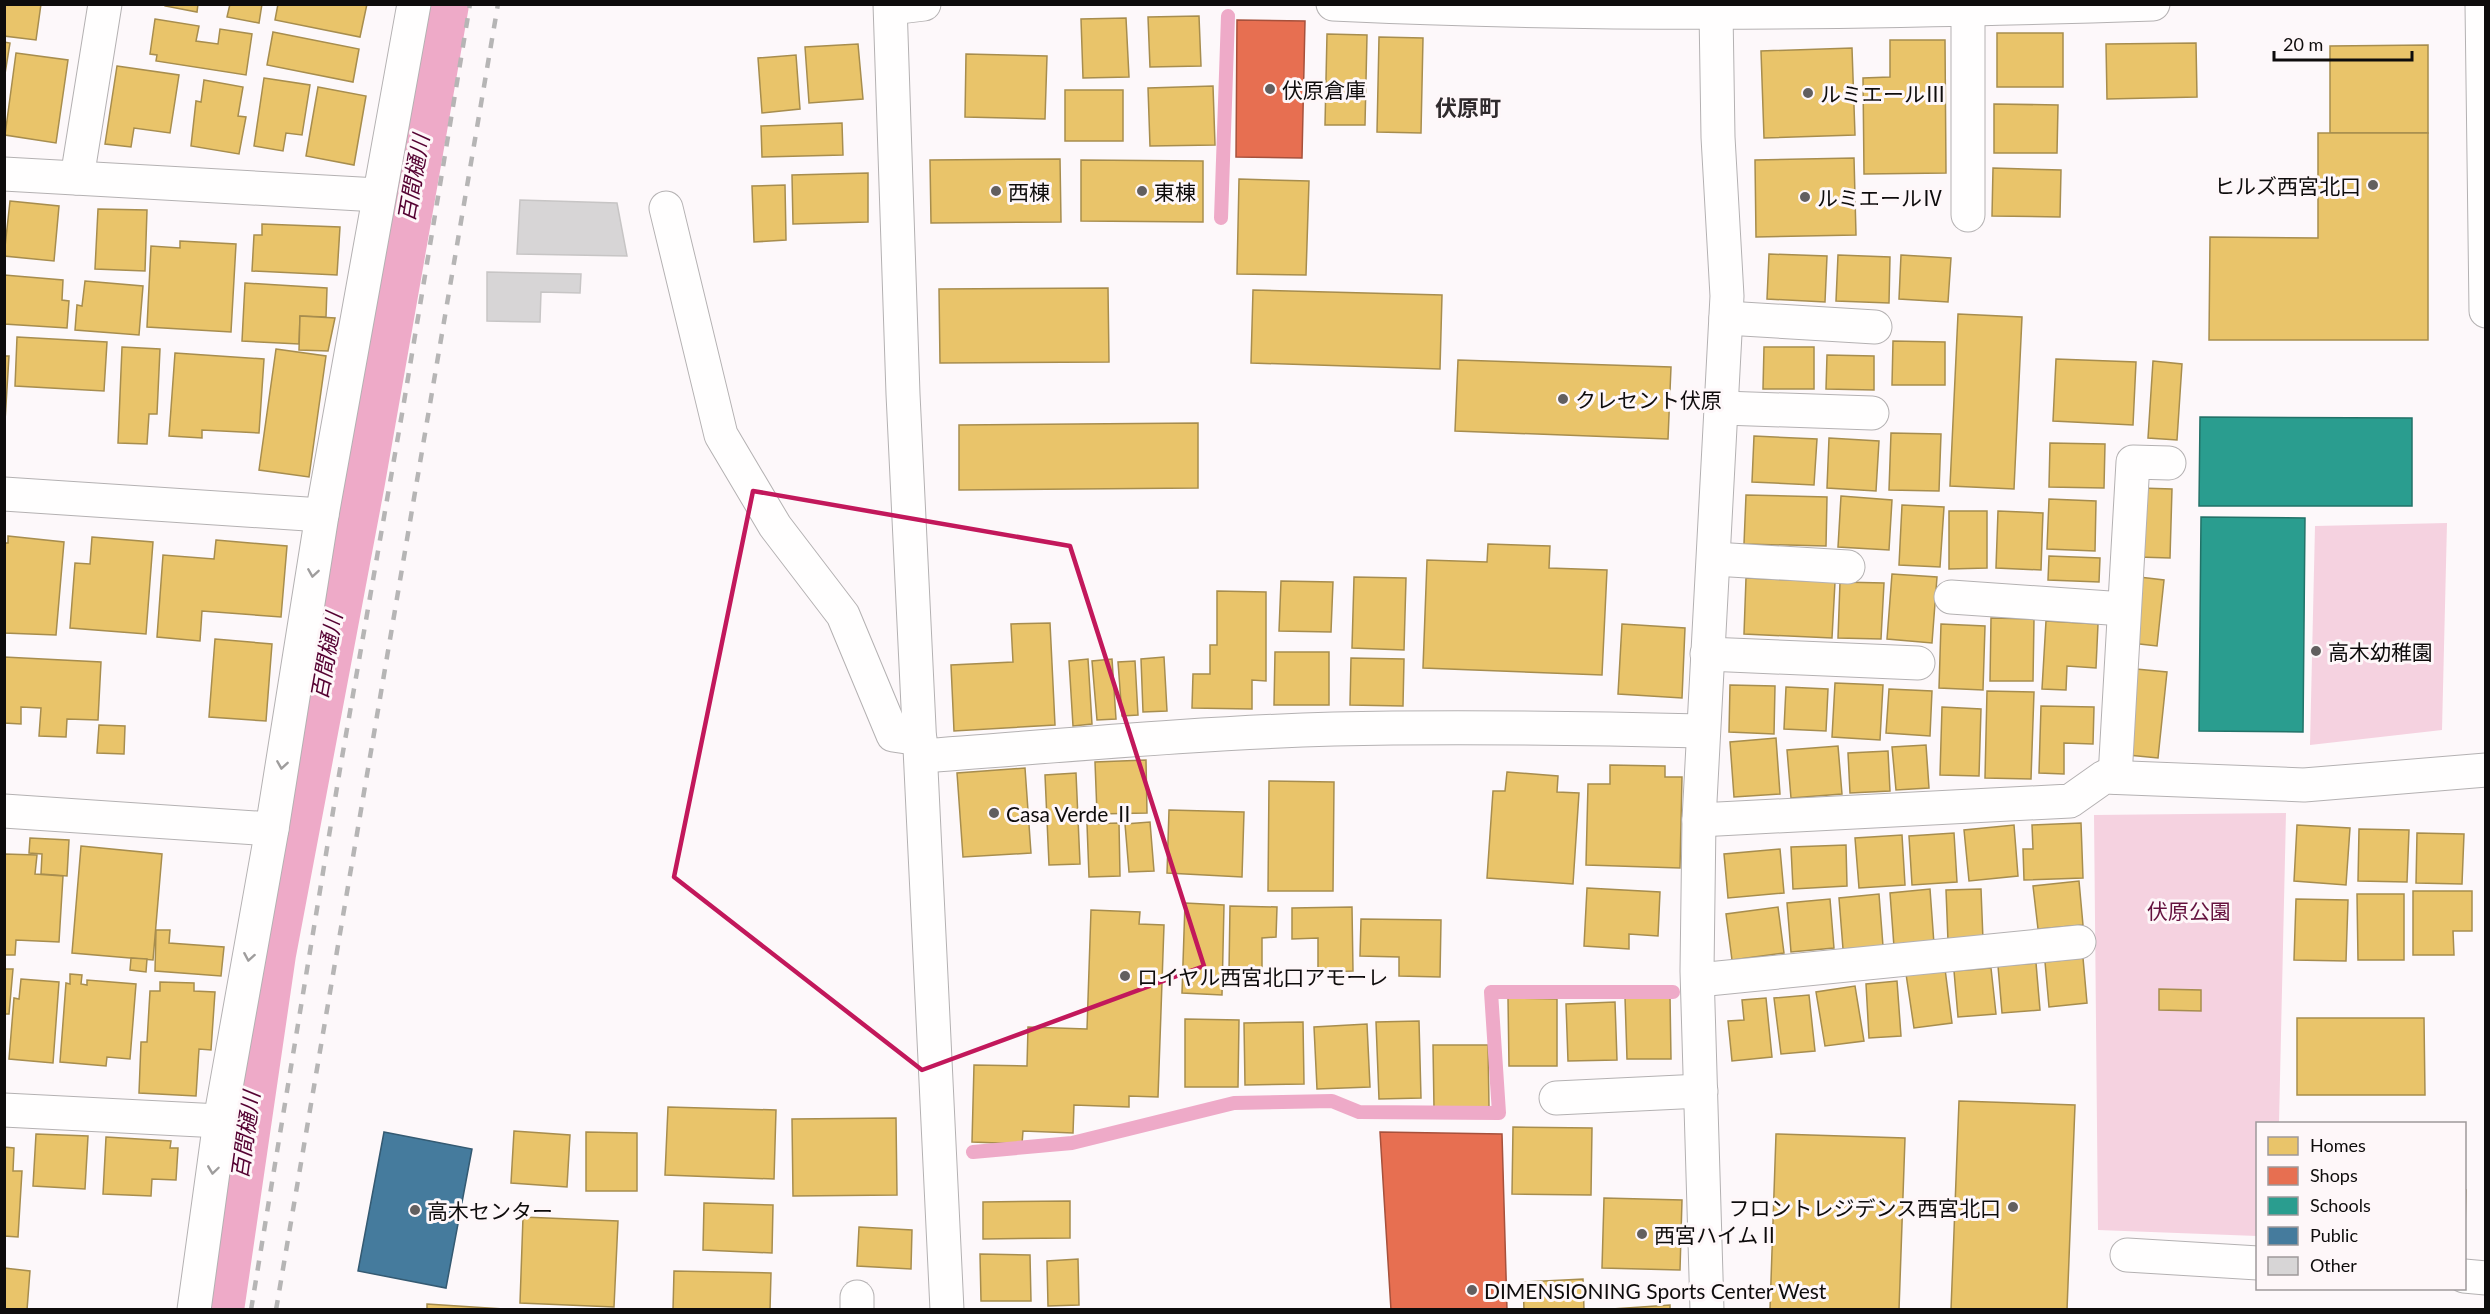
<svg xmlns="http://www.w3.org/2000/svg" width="2490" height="1314" viewBox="0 0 2490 1314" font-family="Lato,'Noto Sans JP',sans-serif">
<rect width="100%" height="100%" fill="#fdf8fa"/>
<!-- green -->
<g fill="#f5d2e0">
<polygon points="2447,523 2442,730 2310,745 2315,526"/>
<polygon points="2286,813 2279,1123 2258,1124 2257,1236 2098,1230 2094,815"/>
</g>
<!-- homes -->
<g fill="#e9c46a" stroke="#a78d4e" stroke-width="1.5">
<polygon points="4,4 41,4 36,40 4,36"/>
<polygon points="165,4 198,4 197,12 165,6"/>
<polygon points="230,4 262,4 259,23 227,17"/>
<polygon points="278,4 367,4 360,37 275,20"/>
<polygon points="1199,16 1201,66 1150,67 1148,17"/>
<polygon points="1126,18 1129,77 1083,78 1081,19"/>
<polygon points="155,19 199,26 196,41 218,44 220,29 252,34 246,75 156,61 157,55 150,54"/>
<polygon points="273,32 359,49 353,82 267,65"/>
<rect x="1997" y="33" width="66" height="54"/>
<polygon points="1327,34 1367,35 1365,125 1325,125"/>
<polygon points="1379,37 1423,38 1421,133 1377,132"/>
<polygon points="1890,40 1945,40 1946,173 1864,174 1863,78 1890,77"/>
<polygon points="4,42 10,43 4,80"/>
<polygon points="2196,43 2197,97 2107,99 2106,44"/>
<polygon points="858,44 863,99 809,103 805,47"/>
<polygon points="2428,45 2428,133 2330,133 2330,46"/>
<polygon points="1852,48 1855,135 1764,138 1761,51"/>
<polygon points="16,53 68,60 56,143 5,135"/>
<polygon points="966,54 1047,56 1045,119 965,117"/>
<polygon points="796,55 800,109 762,113 758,58"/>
<polygon points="117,66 179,75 170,133 134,128 131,147 105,144"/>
<polygon points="264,78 310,85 302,135 286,133 283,151 254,146"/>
<polygon points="204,80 243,87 238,116 246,117 239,154 191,146 196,101 201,102"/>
<polygon points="1213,86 1215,145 1150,146 1148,88"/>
<polygon points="318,87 366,96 354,165 306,156"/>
<rect x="1065" y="90" width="58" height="51"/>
<polygon points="1994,104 2058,105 2057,153 1994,153"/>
<polygon points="842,123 843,155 762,157 761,126"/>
<polygon points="2318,133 2428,133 2428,340 2209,340 2210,237 2318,238"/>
<polygon points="1854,158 1856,235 1756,237 1755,160"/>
<polygon points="1060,159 1061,222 931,223 930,160"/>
<polygon points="1081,160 1203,161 1203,222 1081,221"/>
<polygon points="1993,168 2061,170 2060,217 1992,216"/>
<polygon points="868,173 868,222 793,224 792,175"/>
<polygon points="1239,179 1309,181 1306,275 1237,274"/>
<polygon points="785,185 786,240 754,242 752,186"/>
<polygon points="10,201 59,206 54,261 4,256"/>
<polygon points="98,209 147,210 145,271 95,269"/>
<polygon points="262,224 340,227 337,275 252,271 254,235 262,235"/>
<polygon points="180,241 236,244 231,332 147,327 151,246 180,248"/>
<polygon points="1769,254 1827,256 1825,302 1767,299"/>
<polygon points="1838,255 1890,257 1889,303 1836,301"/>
<polygon points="1901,255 1951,258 1948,302 1899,299"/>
<polygon points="4,275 63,280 62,300 69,301 67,328 4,324"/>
<polygon points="85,281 143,286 139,335 75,330 77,305 82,306"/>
<polygon points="245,283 327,288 326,317 300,316 299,344 242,341"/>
<polygon points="1108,288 1109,362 940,363 939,289"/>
<polygon points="1253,290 1442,295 1440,369 1251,363"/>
<polygon points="1958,314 2022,317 2014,489 1950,486"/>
<polygon points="300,316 335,318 328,351 299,350"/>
<polygon points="17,337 107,342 104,391 15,386"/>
<polygon points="1893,341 1945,342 1945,385 1892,385"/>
<polygon points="122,347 160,349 157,414 149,414 147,444 118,443"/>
<polygon points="1764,347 1814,347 1814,389 1763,389"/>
<polygon points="276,349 326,356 309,477 259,470"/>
<polygon points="175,353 264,359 259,433 202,430 202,438 169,436"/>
<polygon points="1827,355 1874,356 1874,390 1826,389"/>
<polygon points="4,356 9,356 5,421 4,421"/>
<polygon points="2056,359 2136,362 2133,425 2053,421"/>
<polygon points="1458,360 1671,367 1668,439 1455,431"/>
<polygon points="2153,361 2182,364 2177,440 2148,438"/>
<polygon points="1198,423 1198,488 959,490 959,425"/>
<polygon points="1891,433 1941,434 1939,491 1889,490"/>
<polygon points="1754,436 1817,439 1814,485 1752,482"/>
<polygon points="1829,438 1879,441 1876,491 1827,488"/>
<polygon points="2050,443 2105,444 2104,488 2049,487"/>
<polygon points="2140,488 2172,489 2170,558 2138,557"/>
<polygon points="1746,495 1827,497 1826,546 1744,544"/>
<polygon points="1841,496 1892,500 1889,550 1838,547"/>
<polygon points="2049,499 2096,501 2095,551 2047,549"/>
<polygon points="1902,505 1944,507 1940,567 1899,565"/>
<polygon points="1949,511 1987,511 1987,568 1949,569"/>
<polygon points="1998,511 2043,513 2041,570 1996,568"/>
<polygon points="8,536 64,542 56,635 4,633 4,543 8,543"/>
<polygon points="92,537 153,542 146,634 70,628 75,563 90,564"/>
<polygon points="216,540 287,546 281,617 202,611 200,641 157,637 163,555 214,559"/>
<polygon points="1488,544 1550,546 1549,568 1607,570 1602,675 1423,668 1427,560 1487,562"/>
<polygon points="2049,556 2100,558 2099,582 2048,580"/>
<polygon points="1892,574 1937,577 1932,643 1887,639"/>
<polygon points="1354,577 1406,578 1404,650 1352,648"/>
<polygon points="2139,577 2164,580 2157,646 2131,643"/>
<polygon points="1746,578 1835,582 1832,638 1744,634"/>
<polygon points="1281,581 1333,582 1331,632 1279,631"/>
<polygon points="1840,582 1884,583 1881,639 1838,638"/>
<polygon points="1217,591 1266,592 1266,681 1252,680 1252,709 1192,708 1193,674 1210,674 1210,645 1217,645"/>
<polygon points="1991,618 2034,619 2033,681 1990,681"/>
<polygon points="2046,621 2098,624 2096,668 2067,666 2066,690 2042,689"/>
<polygon points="1050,623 1055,725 954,731 951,665 1013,662 1011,624"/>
<polygon points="1622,624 1685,628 1682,698 1618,694"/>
<polygon points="1941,624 1985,626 1983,690 1939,688"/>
<polygon points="215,639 272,644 266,721 209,717"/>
<polygon points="1275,652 1329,652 1329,705 1274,705"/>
<polygon points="4,657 101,662 98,720 67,719 66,737 39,736 41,708 21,707 21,724 4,723"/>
<polygon points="1164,657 1167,711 1143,712 1141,659"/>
<polygon points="1351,658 1404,659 1403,706 1350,705"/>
<polygon points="1088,659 1092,724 1073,726 1069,661"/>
<polygon points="1112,659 1116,719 1097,720 1092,661"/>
<polygon points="1135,661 1138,715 1122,716 1118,662"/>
<polygon points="2136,669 2167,672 2158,758 2128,755"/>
<polygon points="1835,683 1883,685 1880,740 1832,737"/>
<polygon points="1730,685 1775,686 1774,734 1729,732"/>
<polygon points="1786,687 1828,689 1826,731 1784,729"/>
<polygon points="1889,689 1932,691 1930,736 1886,733"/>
<polygon points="1987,691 2034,692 2031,779 1985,778"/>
<polygon points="2041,706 2094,707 2093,744 2064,743 2064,774 2039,773"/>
<polygon points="1942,707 1981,709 1979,776 1940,775"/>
<polygon points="99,725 125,726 124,754 97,753"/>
<polygon points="1776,738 1780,794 1734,797 1730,742"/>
<polygon points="1926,745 1929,788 1896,790 1892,747"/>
<polygon points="1838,746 1842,794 1791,798 1787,750"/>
<polygon points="1888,751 1890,791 1850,793 1848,753"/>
<polygon points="1146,760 1147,813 1097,814 1095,762"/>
<polygon points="1610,765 1665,766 1665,777 1682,777 1680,868 1586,865 1588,784 1610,784"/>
<polygon points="1025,768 1031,853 963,857 957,773"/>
<polygon points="1507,772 1558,776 1557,792 1579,793 1573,884 1487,878 1493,791 1505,791"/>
<polygon points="1076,773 1080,864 1049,865 1045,775"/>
<polygon points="1269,781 1334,782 1333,891 1268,891"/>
<polygon points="1169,810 1244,812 1242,877 1167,873"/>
<polygon points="1150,822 1154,871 1129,872 1125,824"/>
<polygon points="1119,823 1120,876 1089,877 1087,824"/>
<polygon points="2081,823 2083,878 2024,880 2023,849 2033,849 2032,825"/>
<polygon points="2014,825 2018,876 1969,881 1964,830"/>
<polygon points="2297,825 2350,828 2346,885 2294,881"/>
<polygon points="2359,829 2409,830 2407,882 2358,881"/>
<polygon points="1954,833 1957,882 1912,885 1909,836"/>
<polygon points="2417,833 2464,834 2462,884 2416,883"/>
<polygon points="1902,835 1905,885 1859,888 1855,838"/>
<polygon points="30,838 69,840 67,876 41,874 42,854 29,853"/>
<polygon points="1846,845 1847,886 1793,889 1791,847"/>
<polygon points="81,846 162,854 153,960 72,953"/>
<polygon points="1780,849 1784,893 1728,898 1724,854"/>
<polygon points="4,854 37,855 35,874 63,876 59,942 16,940 15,955 4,955"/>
<polygon points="2079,881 2083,925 2038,929 2033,886"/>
<polygon points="1587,888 1660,892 1658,936 1629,934 1629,949 1584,946"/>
<polygon points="1930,889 1934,944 1894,947 1890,893"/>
<polygon points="1981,889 1983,940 1948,941 1946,890"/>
<polygon points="2413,891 2472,891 2472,931 2453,931 2454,955 2413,955"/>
<polygon points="1879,894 1883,946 1843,949 1839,898"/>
<polygon points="2357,894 2404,894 2404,960 2358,960"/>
<polygon points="1830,899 1834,948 1791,952 1787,903"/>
<polygon points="2296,899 2348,900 2346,961 2294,960"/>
<polygon points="1185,903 1224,905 1222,995 1182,993"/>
<polygon points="1230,906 1277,907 1276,937 1262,938 1262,972 1229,972"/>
<polygon points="1352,907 1353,971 1318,972 1318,938 1292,939 1292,908"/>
<polygon points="1778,907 1784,953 1732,960 1726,914"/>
<polygon points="1091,910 1140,912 1139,924 1164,925 1158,1097 1129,1096 1129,1107 1074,1105 1073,1133 1023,1131 1022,1144 972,1142 974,1065 1027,1066 1028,1027 1087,1029"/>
<polygon points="1361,919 1441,920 1440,977 1399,976 1399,957 1360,956"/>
<polygon points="156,930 170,930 169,943 224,947 221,976 155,971"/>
<polygon points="131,958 147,959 146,972 130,970"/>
<polygon points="2083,958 2087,1003 2049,1007 2045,962"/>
<polygon points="2036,963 2040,1010 2002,1013 1998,966"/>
<polygon points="1991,968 1996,1014 1958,1017 1954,971"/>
<polygon points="4,969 13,969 9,1014 4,1014"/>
<polygon points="1945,969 1952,1023 1914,1028 1906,974"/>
<polygon points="70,974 82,975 81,984 87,985 87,980 136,984 130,1059 107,1057 106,1066 60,1062 66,983 70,984"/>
<polygon points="21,979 59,982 53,1063 9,1059 14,998 19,999"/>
<polygon points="1897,981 1901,1036 1869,1038 1866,984"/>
<polygon points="160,982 194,983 194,991 215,992 211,1050 199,1049 196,1096 139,1093 141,1042 147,1042 150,991 160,991"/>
<polygon points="1855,986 1864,1041 1825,1046 1816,992"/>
<polygon points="2159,989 2201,990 2201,1011 2159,1010"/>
<polygon points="1809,995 1815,1051 1781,1054 1774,998"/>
<polygon points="1670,996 1671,1059 1627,1059 1625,997"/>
<polygon points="1508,998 1557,999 1557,1066 1509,1066"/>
<polygon points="1766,998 1772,1057 1732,1061 1728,1021 1744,1020 1742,1000"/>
<polygon points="1615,1002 1617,1060 1568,1061 1566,1004"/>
<polygon points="2297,1018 2424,1018 2425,1095 2297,1095"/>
<polygon points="1185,1019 1239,1020 1238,1087 1185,1087"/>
<polygon points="1419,1021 1421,1098 1379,1099 1376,1022"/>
<polygon points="1303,1022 1304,1084 1245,1085 1244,1023"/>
<polygon points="1367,1024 1370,1087 1317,1089 1314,1027"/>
<polygon points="1433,1045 1488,1045 1489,1107 1434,1108"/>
<polygon points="1959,1101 2075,1105 2067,1310 1951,1310"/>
<polygon points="668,1107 776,1110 774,1179 665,1175"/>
<polygon points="896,1118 897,1195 793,1196 792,1119"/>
<polygon points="1513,1127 1592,1128 1591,1195 1512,1194"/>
<polygon points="514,1131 570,1135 567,1187 511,1183"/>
<polygon points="586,1132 637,1133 637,1191 586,1191"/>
<polygon points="36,1134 88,1136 85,1189 33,1186"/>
<polygon points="1776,1134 1905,1138 1899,1310 1770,1310"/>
<polygon points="106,1137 171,1141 170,1148 178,1148 176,1180 152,1179 151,1196 103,1194"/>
<polygon points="4,1147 14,1148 13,1171 22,1171 18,1237 4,1236"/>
<polygon points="2464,1190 2466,1190 2465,1228 2464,1228"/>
<polygon points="1604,1198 1682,1200 1680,1270 1602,1268"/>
<polygon points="1070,1201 1070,1238 983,1239 983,1202"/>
<polygon points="704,1203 773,1205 772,1253 703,1250"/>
<polygon points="523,1217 618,1221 614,1307 520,1303"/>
<polygon points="859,1227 912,1230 911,1269 857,1266"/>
<polygon points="980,1254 1030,1255 1031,1301 981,1301"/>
<polygon points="1078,1259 1079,1305 1048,1306 1047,1261"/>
<polygon points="4,1268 30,1271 27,1310 4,1310"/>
<polygon points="674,1271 771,1273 770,1310 673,1310"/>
<polygon points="1583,1279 1584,1310 1524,1310 1523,1282"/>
<polygon points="427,1304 504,1309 427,1310"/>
<polygon points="1670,1305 1670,1310 1597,1310"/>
</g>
<!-- shops -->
<g fill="#e76f51" stroke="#a6513c" stroke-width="1.5">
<polygon points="1237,20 1305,21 1302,158 1236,157"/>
<polygon points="1380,1132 1502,1134 1507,1310 1391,1310"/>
</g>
<!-- schools -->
<g fill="#2a9d8f" stroke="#227268" stroke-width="1.5">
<polygon points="2200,417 2412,418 2412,506 2199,506"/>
<polygon points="2201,517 2305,518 2303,732 2199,731"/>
</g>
<!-- public -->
<polygon fill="#457b9d" stroke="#345a72" stroke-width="1.5" points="384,1132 472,1149 446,1288 358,1271"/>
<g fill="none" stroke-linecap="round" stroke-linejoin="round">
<!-- stream -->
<g stroke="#eeaac8" stroke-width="14">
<polyline points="1221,218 1228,16"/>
<polyline points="973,1152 1072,1143 1234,1103 1332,1101 1359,1112 1499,1113 1491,992 1673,992"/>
</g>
<!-- canal -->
<polyline stroke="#eeaac8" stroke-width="48" points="220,1310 272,954 361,482 445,4"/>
</g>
<!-- building -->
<g fill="#d7d5d6" stroke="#c7c5c5" stroke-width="1.5">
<polygon points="520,200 617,203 627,256 517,254"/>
<polygon points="487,272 581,274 580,293 541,292 540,322 487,321"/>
</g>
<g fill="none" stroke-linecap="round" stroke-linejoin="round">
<!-- minor casing -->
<g stroke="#b4b1b2" stroke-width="35">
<g id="minor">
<polyline points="890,4 903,394 947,1310"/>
<path d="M1333,4C1606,17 1880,13 2153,4"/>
<polyline points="2482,4 2486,311"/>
<polyline points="891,8 924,4"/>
<polyline points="1968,9 1968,215"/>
<polyline points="4,174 378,195"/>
<polyline points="77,178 105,4"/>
<polyline points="666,208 721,435 775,526 843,615 893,735 920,739"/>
<polyline points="1726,318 1875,327"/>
<polyline points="1723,408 1872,413"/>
<polyline points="4,494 322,515"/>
<polyline points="1714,559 1848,567"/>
<polyline points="1951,597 2124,609"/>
<polyline points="1707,654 1918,663"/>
<path d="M921,756C1058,746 1196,733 1334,729C1457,726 1580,728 1702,731"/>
<polyline points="2115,777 2133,462 2169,463"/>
<polyline points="4,811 272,829"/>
<polyline points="1699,820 2070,801 2104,777 2304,785 2486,770"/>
<polyline points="1698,980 2079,942"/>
<polyline points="1556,1098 1701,1091"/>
<polyline points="4,1110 220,1121"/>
<polyline points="2127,1255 2258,1263"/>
<polyline points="2464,1276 2486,1278"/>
<polyline points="194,1310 220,1121 272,829 322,515 414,4"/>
<polyline points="857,1310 857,1297"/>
<polyline points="1707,1310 1697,971 1699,820 1727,296 1718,137 1716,11"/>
</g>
</g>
<!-- minor -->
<use href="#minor" stroke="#fffefe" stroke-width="33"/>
<!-- rail -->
<g stroke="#b6b5b5" stroke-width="4.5" stroke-dasharray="10 10" stroke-linecap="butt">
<polyline points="251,1310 340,769 403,408 470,4"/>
<polyline points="276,1310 498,4"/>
</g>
</g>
<!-- one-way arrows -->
<defs><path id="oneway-chevron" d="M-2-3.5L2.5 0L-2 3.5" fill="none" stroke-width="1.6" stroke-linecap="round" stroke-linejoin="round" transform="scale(1.5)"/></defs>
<g stroke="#9f9d9d">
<use href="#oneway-chevron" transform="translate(313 573) rotate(99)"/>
<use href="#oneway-chevron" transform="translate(282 765) rotate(99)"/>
<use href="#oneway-chevron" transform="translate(249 957) rotate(100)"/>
<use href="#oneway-chevron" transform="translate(213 1170) rotate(98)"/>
</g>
<!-- marked area -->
<path fill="none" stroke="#c2185b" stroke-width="4.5" stroke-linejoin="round" d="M753,491L1070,546L1204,966L922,1070L674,877Z"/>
<!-- markers -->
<g fill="#625f5f" stroke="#fef7f9" stroke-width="2">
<circle cx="1270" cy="89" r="6"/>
<circle cx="1808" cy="93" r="6"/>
<circle cx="2373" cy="185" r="6"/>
<circle cx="996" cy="191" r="6"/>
<circle cx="1142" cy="191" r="6"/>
<circle cx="1805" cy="197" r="6"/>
<circle cx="1563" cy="399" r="6"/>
<circle cx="2316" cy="651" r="6"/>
<circle cx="994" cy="813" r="6"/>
<circle cx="1125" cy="976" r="6"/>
<circle cx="2013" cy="1207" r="6"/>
<circle cx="415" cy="1210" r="6"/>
<circle cx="1642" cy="1234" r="6"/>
<circle cx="1472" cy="1290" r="6"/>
</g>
<g text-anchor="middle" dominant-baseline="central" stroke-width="6" stroke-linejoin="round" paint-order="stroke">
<!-- poi labels -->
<g font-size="21" fill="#0e0c0c" stroke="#fef7f9" text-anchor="start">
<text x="1282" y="89">伏原倉庫</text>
<text x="1820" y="93">ルミエールⅢ</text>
<text x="2361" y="185" text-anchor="end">ヒルズ西宮北口</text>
<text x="1008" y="191">西棟</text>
<text x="1154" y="191">東棟</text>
<text x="1817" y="197">ルミエールⅣ</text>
<text x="1575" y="399">クレセント伏原</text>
<text x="2328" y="651">高木幼稚園</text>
<text x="1006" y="813">Casa Verde Ⅱ</text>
<text x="1137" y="976">ロイヤル西宮北口アモーレ</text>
<text x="2001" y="1207" text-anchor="end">フロントレジデンス西宮北口</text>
<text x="427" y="1210">高木センター</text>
<text x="1654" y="1234">西宮ハイムⅡ</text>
<text x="1484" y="1290">DIMENSIONING Sports Center West</text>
</g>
<!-- park labels -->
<g font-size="21" fill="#64113e" stroke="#fef7f9">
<text x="2189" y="910">伏原公園</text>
</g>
<!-- neighbourhood labels -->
<g font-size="22" font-weight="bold" fill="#302b2d" stroke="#fef7f9">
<text x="1468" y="107">伏原町</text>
</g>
<!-- water labels -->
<g font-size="22" font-style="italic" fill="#540031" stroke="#fef7f9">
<text transform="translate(413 178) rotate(-80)">百間樋川</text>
<text transform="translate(326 656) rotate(-80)">百間樋川</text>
<text transform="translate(245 1135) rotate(-82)">百間樋川</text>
</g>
</g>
<!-- border -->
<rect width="2490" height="1314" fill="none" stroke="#0e0c0c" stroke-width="12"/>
<!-- legend -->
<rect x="2256" y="1122" width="210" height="168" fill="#fef7f9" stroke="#9e999a" stroke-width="1.5"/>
<rect x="2268" y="1137" width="30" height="18" fill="#e9c46a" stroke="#9e999a" stroke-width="1.5"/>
<text x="2310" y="1152" font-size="18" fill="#0e0c0c">Homes</text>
<rect x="2268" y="1167" width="30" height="18" fill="#e76f51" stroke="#9e999a" stroke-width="1.5"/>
<text x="2310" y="1182" font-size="18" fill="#0e0c0c">Shops</text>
<rect x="2268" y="1197" width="30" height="18" fill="#2a9d8f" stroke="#9e999a" stroke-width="1.5"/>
<text x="2310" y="1212" font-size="18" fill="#0e0c0c">Schools</text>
<rect x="2268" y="1227" width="30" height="18" fill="#457b9d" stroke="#9e999a" stroke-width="1.5"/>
<text x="2310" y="1242" font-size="18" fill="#0e0c0c">Public</text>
<rect x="2268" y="1257" width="30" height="18" fill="#d7d5d6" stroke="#9e999a" stroke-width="1.5"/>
<text x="2310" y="1272" font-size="18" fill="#0e0c0c">Other</text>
<!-- scale -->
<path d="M2274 51v9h138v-9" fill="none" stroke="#0e0c0c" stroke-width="3"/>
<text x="2283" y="51" font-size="18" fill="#0e0c0c" stroke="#fef7f9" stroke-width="4.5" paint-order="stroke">20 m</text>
</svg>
